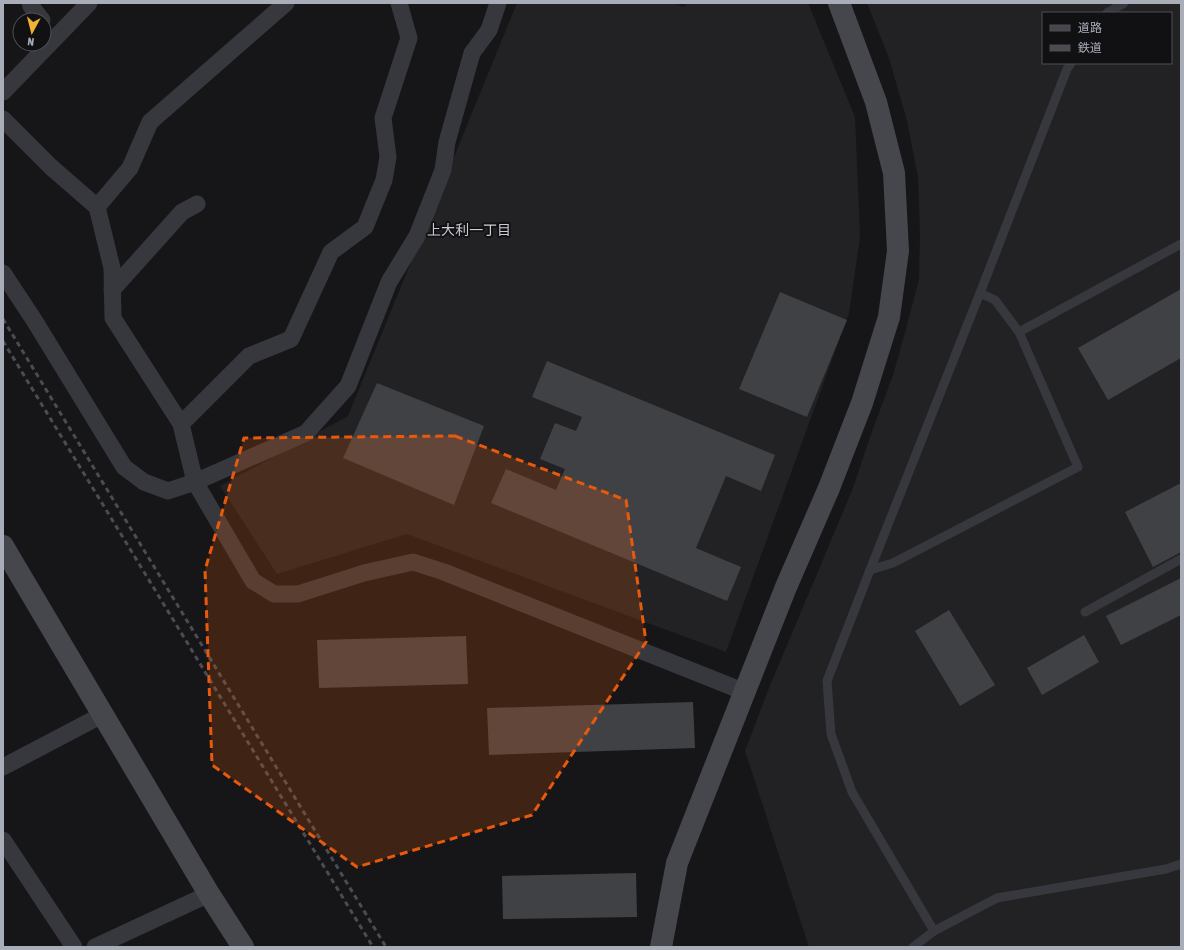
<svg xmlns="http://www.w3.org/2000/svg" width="1184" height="950" viewBox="0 0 1184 950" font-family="'Asap Condensed','Noto Sans JP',sans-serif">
<rect width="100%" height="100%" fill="#161618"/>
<!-- built -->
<g fill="#222225" fill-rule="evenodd">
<polygon points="517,3 673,3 684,7 686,3 808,3 855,117 860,237 849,313 726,652 407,534 277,574 220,486 348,416"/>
<path d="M867,3H1181V947H809L745,751L769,688L853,488L870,437L893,375L906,329L919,279L920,234L918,177L907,121L889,58ZM1043,13H1171V63H1043Z"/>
</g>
<!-- building -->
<g fill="#404145">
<polygon points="1181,289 1181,358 1108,400 1078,348"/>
<polygon points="780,292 847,320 807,417 739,389"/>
<polygon points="547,361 775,455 761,491 726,476 696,548 741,567 727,601 491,503 506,469 556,490 565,469 540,459 555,423 576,431 582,417 532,397"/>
<polygon points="377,383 484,426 454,505 343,458"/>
<polygon points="1181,483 1181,552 1153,567 1125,512"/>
<polygon points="1181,578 1181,615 1121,645 1106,616"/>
<polygon points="949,610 995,685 960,706 915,631"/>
<polygon points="1084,635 1099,662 1042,695 1027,668"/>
<polygon points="466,636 468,684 319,688 317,640"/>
<polygon points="693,702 695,748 489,755 487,708"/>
<polygon points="636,873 637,917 503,919 502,876"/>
</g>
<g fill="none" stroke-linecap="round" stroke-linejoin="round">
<!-- lane -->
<g stroke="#37383d" stroke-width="9">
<polyline points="1107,13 1124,3"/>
<polyline points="1019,332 1181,244"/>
<polyline points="870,570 893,563 1078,467 1019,332 995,300 980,293"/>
<polyline points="1085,612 1181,559"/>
<polyline points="934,931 852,792 831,734 827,681 870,570 980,293 1067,69 1071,63"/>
<polyline points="913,947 934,931 997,898 1166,869 1181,864"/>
</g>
<!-- street -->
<g stroke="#37383d" stroke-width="17">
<polyline points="30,3 31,6 42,20"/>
<polyline points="3,92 89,3"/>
<polyline points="3,119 51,167 97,207 112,268 113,318 181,424 195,482 253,581 274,594 298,594 364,573 413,562 444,572 745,692"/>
<polyline points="97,207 130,168 150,122 286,3"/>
<polyline points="3,273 34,320 124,467 144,482 168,491 195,482 306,433 348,386 389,282 417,236 443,170 447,142 472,53 489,30 498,3"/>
<polyline points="112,290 182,212 197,204"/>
<polyline points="181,424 249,356 291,339 331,252 365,227 384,180 388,157 383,118 409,38 399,3"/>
<polyline points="3,767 102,715"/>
<polyline points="3,840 74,947"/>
<polyline points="95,947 209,894"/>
</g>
<!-- secondary -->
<g stroke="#45474d" stroke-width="22">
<polyline points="3,546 209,894 243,947"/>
<polyline points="661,947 677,863 786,587 829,488 862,403 889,317 898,251 894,173 876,102 839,3"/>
</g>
<!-- rail -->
<g stroke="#4a4c52" stroke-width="3" stroke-dasharray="5 4" stroke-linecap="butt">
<polyline points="3,319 386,947"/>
<polyline points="3,341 373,947"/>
</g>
</g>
<!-- marked area -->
<path fill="#e8590c" fill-opacity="0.2" stroke="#e8590c" stroke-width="3" stroke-dasharray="8 5" stroke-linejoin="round" d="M455,436L626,500L646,642L532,815L357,867L212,765L205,570L244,438Z"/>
<g text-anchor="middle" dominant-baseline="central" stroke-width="4" stroke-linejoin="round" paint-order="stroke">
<!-- neighbourhood labels -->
<g font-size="14" fill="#c9ccd4" stroke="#111113">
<text x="469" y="230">上大利一丁目</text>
</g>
</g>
<!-- border -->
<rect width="1184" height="950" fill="none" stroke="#a8adb8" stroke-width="8"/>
<!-- legend -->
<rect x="1042" y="12" width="130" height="52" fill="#111113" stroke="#4d4f55"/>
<rect x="1050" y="25" width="20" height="6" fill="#45474d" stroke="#4d4f55"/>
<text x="1078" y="32" font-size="12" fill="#a8adb8">道路</text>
<rect x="1050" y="45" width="20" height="6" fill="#4a4c52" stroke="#4d4f55"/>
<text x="1078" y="52" font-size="12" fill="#a8adb8">鉄道</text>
<!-- north arrow -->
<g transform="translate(32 32) rotate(187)"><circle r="19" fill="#111113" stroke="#4d4f55"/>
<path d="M0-3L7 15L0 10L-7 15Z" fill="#f2b134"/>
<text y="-6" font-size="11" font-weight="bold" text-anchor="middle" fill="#a8adb8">N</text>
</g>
</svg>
